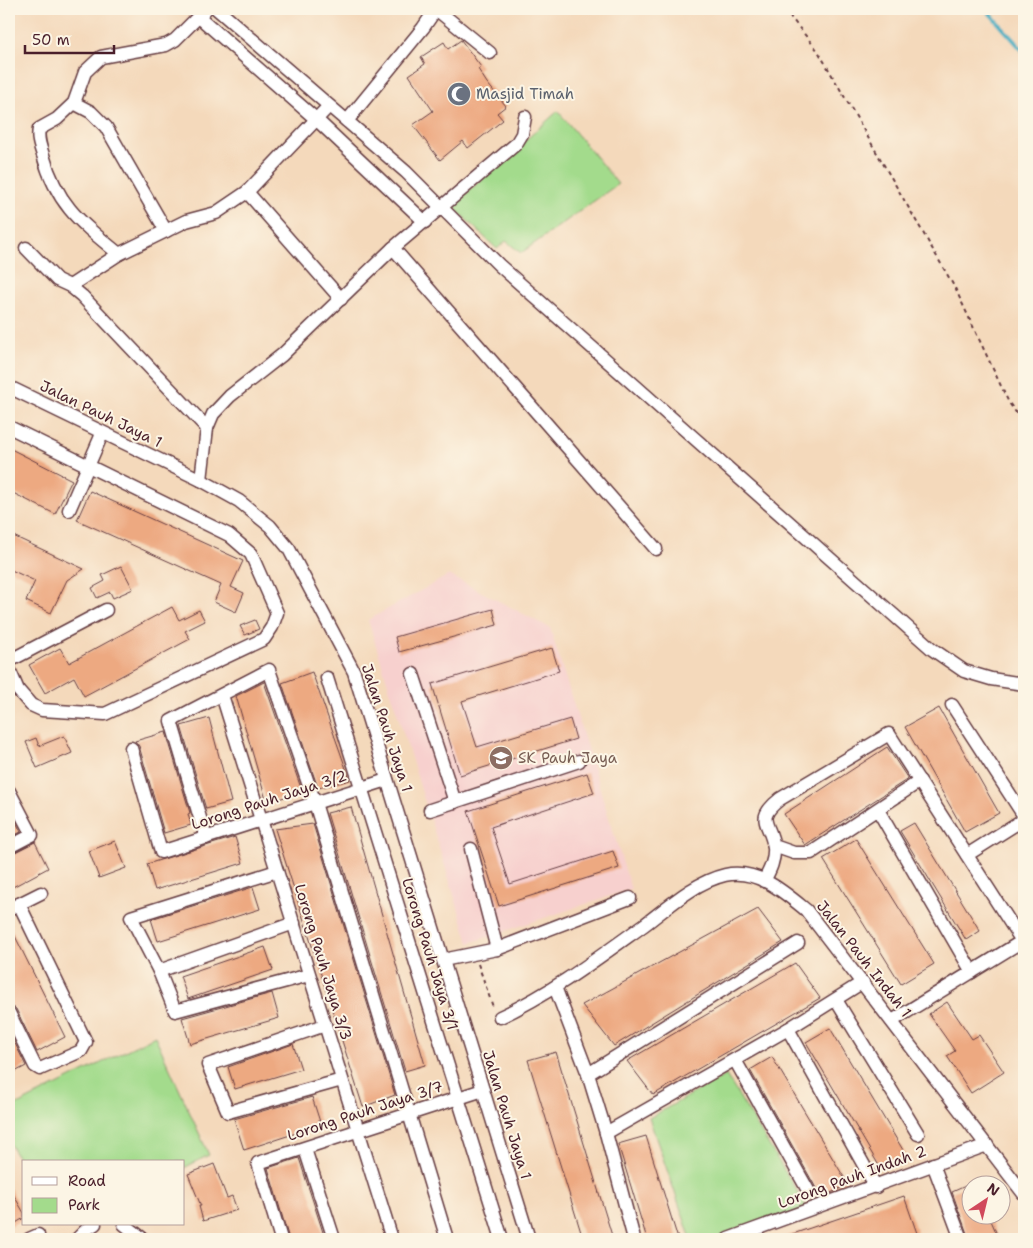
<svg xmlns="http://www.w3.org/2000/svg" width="1033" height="1248" viewBox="0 0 1033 1248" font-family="'Shantell Sans',sans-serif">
<rect width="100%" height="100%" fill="#fcf5e5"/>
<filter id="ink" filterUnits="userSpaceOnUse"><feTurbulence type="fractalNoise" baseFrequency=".02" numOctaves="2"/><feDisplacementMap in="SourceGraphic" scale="10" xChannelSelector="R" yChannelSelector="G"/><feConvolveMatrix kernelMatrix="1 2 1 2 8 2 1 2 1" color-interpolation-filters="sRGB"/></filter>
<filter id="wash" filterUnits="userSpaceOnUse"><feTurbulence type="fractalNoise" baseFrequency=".0096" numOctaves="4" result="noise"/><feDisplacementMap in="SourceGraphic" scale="20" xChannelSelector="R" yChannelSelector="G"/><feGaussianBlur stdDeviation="1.12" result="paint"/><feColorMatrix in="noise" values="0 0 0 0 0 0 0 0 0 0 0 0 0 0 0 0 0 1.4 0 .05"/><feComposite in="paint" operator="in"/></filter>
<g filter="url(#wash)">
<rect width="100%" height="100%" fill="#f4d9bb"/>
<!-- built -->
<polygon fill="#f7d0ce" points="449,575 550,628 631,889 469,943 368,620"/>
<!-- green -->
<g fill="#a3db8c" stroke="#767d5c">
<polygon points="558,111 618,184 521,253 506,241 497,249 454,208 462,197"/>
<polygon points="155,1036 209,1155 184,1168 184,1162 24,1162 24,1170 9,1142 9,1109"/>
<polygon points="726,1075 810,1212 735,1239 691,1239 649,1118"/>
</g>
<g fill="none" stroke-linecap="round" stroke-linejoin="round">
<!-- stream -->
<polyline stroke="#42acc1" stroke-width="4" points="986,9 1024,52"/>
</g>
<g id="blocks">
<!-- building -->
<g fill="#eda981">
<polygon points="461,40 481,67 478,69 487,83 506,106 497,113 503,120 468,148 463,141 440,160 413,125 433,111 409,75 425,64 421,57 444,42 448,49"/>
<polygon points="9,448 72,480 55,514 9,491"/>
<polygon points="90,491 243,561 231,587 244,593 236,612 214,602 221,585 77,520"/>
<polygon points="9,534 84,569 67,580 51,613 26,601 35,581 9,569"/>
<polygon points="121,566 133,589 113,598 110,592 97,598 92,588 105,581 102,575"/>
<polygon points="172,607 179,620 199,610 205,621 185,631 190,639 84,696 74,677 45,693 29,665 60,648 69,663"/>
<polygon points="493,609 497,625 399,652 395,637"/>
<polygon points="255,620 259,629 245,635 240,626"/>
<polygon points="552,648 559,671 462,701 477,747 570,719 576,739 460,775 432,684"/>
<polygon points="312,672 350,780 318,788 282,683"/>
<polygon points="264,682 302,791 267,803 236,696"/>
<polygon points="939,708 999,813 965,832 905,727"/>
<polygon points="209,718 231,802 206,809 181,726"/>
<polygon points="166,732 190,813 188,814 191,825 164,833 139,746 135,741"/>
<polygon points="64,736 72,753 37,768 26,742 36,738 39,746"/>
<polygon points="887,747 908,779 805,845 784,814"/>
<polygon points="587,773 594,793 491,827 510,884 613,851 619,868 499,906 468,811"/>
<polygon points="351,807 425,1065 405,1071 327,813"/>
<polygon points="9,808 21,832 9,838"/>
<polygon points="914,823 980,931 966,940 900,831"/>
<polygon points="313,824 395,1095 363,1107 275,829"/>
<polygon points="235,837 243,863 155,890 147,864"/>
<polygon points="856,839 934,964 901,984 823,859"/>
<polygon points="115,841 126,868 99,878 89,851"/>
<polygon points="35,842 48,868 9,889 9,855"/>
<polygon points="253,887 260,909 158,941 151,919"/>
<polygon points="758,909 783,942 614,1046 582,1005"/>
<polygon points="9,924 65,1037 37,1052 16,1009 9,1005"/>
<polygon points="265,947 273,970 188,999 180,976"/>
<polygon points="795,963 820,998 653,1095 627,1061"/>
<polygon points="272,993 279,1018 190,1044 182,1018"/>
<polygon points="947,1002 972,1039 979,1035 1004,1072 971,1093 947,1056 955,1051 929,1014"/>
<polygon points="830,1028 906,1155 881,1169 806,1042"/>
<polygon points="9,1031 26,1066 9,1075"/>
<polygon points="293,1044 301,1069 235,1089 228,1067"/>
<polygon points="556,1052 613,1239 583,1239 528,1060"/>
<polygon points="772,1057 848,1184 835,1191 821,1197 750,1070"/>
<polygon points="312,1097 321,1125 244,1150 234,1119"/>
<polygon points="646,1136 678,1239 647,1239 618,1144"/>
<polygon points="299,1158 321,1226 325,1239 289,1239 268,1168"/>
<polygon points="214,1164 227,1198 232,1196 237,1210 203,1221 199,1206 201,1206 188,1174"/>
<polygon points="970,1184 970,1216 989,1216 999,1239 969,1239 952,1192"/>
<polygon points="9,1187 24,1213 24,1218 9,1227"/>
<polygon points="904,1196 919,1239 781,1239 781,1238"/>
</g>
</g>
</g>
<g filter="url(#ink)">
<use href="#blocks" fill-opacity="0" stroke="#643b41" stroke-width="1"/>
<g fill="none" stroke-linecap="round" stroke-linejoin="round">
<!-- minor casing -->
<g stroke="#643b41" stroke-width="15">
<g id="minor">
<polyline points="217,9 406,172 499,265 932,649 964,671 991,679 1024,684"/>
<polyline points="436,9 490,53"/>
<polyline points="198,16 317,120 425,222"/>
<polyline points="74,103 91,112 106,127 166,231"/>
<polyline points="347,121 423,28 436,9"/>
<polyline points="247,192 341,299"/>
<polyline points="26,248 57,280 70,286 82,296 207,428"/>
<polyline points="393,248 656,549"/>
<path d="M119,254C80,222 57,205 43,155C40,146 37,138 39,129L57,119L74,103L85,72L101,57L166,45L175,40L206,9"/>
<polyline points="70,286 119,254 186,221 216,213 247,192 329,106"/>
<polyline points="9,387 201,480 239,501 270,526 289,549 354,672 529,1239"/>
<polyline points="9,427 229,535 251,554 277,613 272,627 264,639 105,714 42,710 31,705 18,690 9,669"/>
<polyline points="201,480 207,428 213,414 230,396 282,355 393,248 516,144 522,134 525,117"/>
<polyline points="69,510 102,434"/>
<polyline points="9,661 106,610"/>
<polyline points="413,674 455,802"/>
<polyline points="327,678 502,1239"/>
<polyline points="222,695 392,1239"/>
<polyline points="952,705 1024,816"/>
<polyline points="131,748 161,852 387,780"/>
<polyline points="9,791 32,835 9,847"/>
<polyline points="430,810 579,761"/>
<polyline points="878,810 972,972"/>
<polyline points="206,838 171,721 269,670 315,803 447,1239"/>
<polyline points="774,846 794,853 811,853 920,781"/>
<polyline points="471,849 497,949"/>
<polyline points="967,855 1024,819"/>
<polyline points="277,871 131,917 159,971 175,1011 309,975"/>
<path d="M764,881C770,870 775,860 774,847C770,822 754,820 780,799L889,734L1022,941"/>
<polyline points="9,909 41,893"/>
<polyline points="443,960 497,949 630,898"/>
<polyline points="159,971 294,923"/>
<polyline points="555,987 588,1074 606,1133 634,1239"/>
<polyline points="836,1000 918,1134"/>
<polyline points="9,1013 35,1066 40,1069 81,1051 86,1042 19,904"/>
<path d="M500,1017C552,993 598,958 644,925C668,907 695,882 725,875C757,868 784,892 806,910L1024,1194"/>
<polyline points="892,1021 1024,940"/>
<polyline points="325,1025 208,1065 228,1112 342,1080"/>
<polyline points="788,1029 876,1187"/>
<polyline points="735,1060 809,1192"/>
<polyline points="588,1074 798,943"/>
<polyline points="606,1133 788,1029 863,982"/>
<polyline points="305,1149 334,1239"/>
<polyline points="933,1164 961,1239"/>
<polyline points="124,1224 143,1239"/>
<polyline points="29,1239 38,1235"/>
<polyline points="77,1239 87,1229 95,1224"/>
<polyline points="281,1239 258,1163 483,1090"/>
<polyline points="728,1239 987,1145"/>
</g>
</g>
<!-- path -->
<g stroke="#643b41" stroke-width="2" stroke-dasharray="4 4" stroke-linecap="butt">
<polyline points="784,9 818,51 955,288 1009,403 1024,423"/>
<polyline points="478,964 493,1007"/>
</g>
<!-- minor -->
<use href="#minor" stroke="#fff" stroke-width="12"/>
</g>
</g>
<!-- icons -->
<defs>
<g id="mosque-disc" transform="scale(1.25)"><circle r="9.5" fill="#6b7280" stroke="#fcf5e5"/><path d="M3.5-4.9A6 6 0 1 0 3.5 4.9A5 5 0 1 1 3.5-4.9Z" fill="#fff"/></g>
<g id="school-disc" transform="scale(1.25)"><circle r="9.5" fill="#8d6e63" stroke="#fcf5e5"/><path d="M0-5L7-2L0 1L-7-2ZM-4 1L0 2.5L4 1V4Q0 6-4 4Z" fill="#fff"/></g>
</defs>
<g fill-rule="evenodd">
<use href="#mosque-disc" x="459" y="94"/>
<use href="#school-disc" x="501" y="758"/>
</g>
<g text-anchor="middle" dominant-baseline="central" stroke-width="4" stroke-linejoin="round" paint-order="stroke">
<!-- worship labels -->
<g font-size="15" fill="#5b616d" stroke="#fcf5e5" text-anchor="start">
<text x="476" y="94">Masjid Timah</text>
</g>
<!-- street labels -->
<g font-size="15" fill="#4a1f2b" stroke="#fcf5e5">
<text transform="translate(101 414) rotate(26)">Jalan Pauh Jaya 1</text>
<text transform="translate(387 728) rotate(72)">Jalan Pauh Jaya 1</text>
<text transform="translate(269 800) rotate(-18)">Lorong Pauh Jaya 3/2</text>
<text transform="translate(430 954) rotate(73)">Lorong Pauh Jaya 3/1</text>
<text transform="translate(864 959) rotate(52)">Jalan Pauh Indah 1</text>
<text transform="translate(323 962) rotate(73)">Lorong Pauh Jaya 3/3</text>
<text transform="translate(365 1111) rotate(-18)">Lorong Pauh Jaya 3/7</text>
<text transform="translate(507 1115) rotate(73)">Jalan Pauh Jaya 1</text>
<text transform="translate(852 1177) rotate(-20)">Lorong Pauh Indah 2</text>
</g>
<!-- education labels -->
<g font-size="15" fill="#785e54" stroke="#fcf5e5" text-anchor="start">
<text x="518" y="758">SK Pauh Jaya</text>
</g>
</g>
<!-- margin -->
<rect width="1033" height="1248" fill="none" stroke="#fcf5e5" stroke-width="30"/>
<!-- legend -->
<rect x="22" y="1160" width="162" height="65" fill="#fcf5e5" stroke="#b59f9b"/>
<rect x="32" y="1177" width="25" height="8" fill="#ffffff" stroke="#b59f9b"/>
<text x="68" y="1186" font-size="15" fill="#4a1f2b">Road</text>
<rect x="32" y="1198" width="25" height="15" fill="#a3db8c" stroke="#b59f9b"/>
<text x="68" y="1210" font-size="15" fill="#4a1f2b">Park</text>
<!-- north arrow -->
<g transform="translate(986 1200) rotate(35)"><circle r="24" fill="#fcf5e5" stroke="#b59f9b"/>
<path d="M0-4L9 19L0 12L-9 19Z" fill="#d1495b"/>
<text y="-8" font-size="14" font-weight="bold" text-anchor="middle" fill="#4a1f2b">N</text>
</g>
<!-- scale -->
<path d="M25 45v8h89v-8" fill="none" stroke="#4a1f2b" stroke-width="2.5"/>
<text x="32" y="45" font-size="15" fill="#4a1f2b" stroke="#fcf5e5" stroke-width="4" paint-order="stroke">50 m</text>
</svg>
